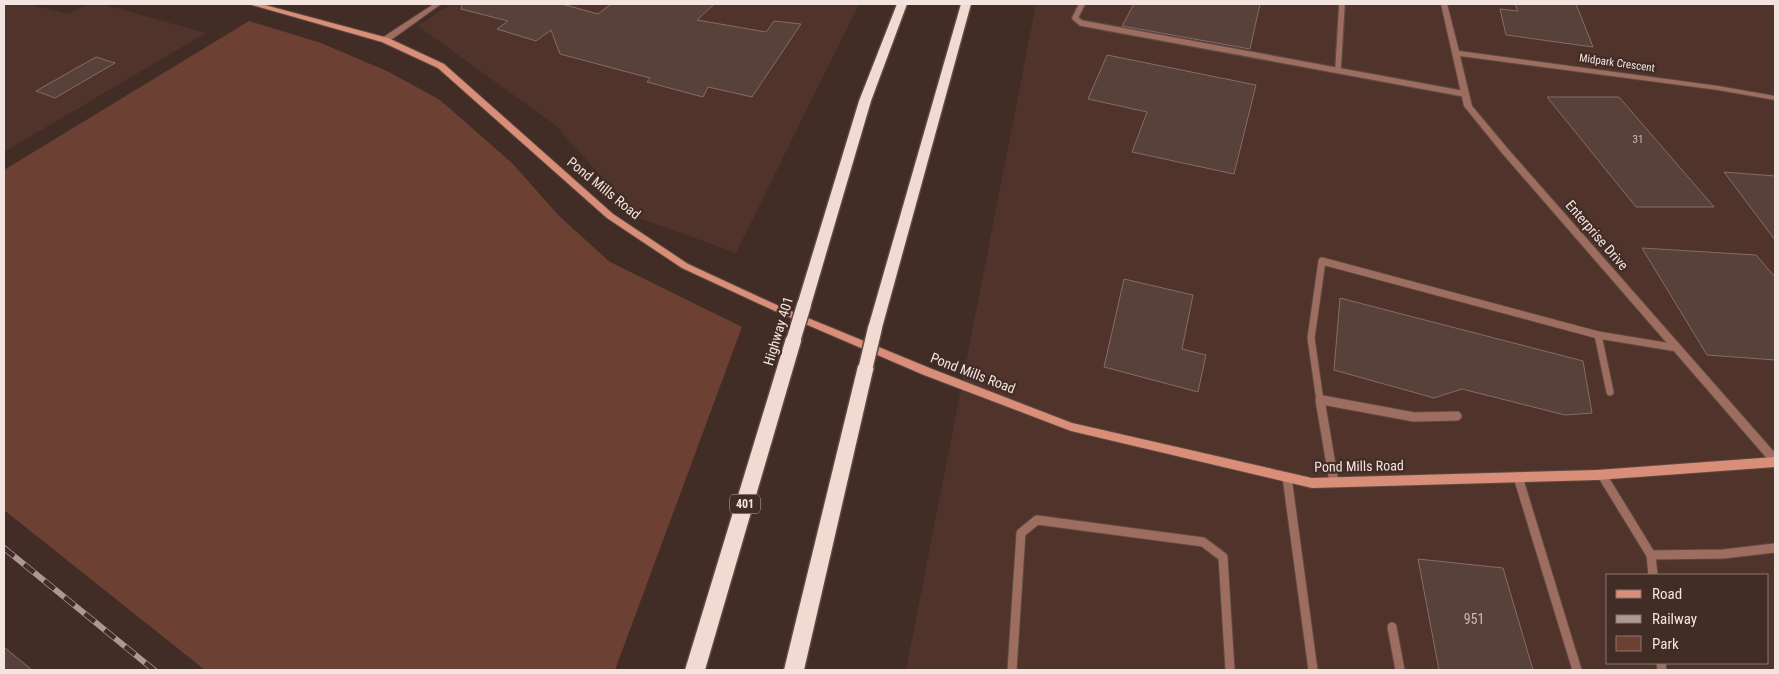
<svg xmlns="http://www.w3.org/2000/svg" width="1779" height="674" viewBox="0 0 1779 674" font-family="'Roboto Condensed',sans-serif">
<rect width="100%" height="100%" fill="#422c26"/>
<!-- built -->
<g fill="#50332a" fill-rule="evenodd">
<polygon points="4,4 28,4 68,14 88,4 102,4 206,33 4,152"/>
<polygon points="451,4 859,4 736,253 639,218 555,125 418,26"/>
<path d="M1036,4H1775V670H906ZM1608,575H1768V663H1608Z"/>
</g>
<!-- green -->
<polygon fill="#6c4134" points="249,21 321,43 389,72 440,100 512,163 559,216 610,262 742,327 615,670 205,670 4,510 4,170"/>
<!-- building -->
<g fill="#58413a" stroke="#866c64">
<polygon points="462,4 562,4 598,14 611,4 714,4 697,20 766,32 774,21 801,24 752,97 708,87 703,97 647,82 650,78 560,54 551,30 536,41 497,29 508,21 461,9"/>
<polygon points="1134,4 1260,4 1250,49 1122,26"/>
<polygon points="1515,4 1576,4 1593,47 1506,35 1500,9 1518,11"/>
<polygon points="1107,55 1256,85 1234,174 1132,152 1147,112 1088,99"/>
<polygon points="96,57 115,63 55,98 36,91"/>
<polygon points="1547,97 1619,97 1714,207 1636,207"/>
<polygon points="1724,172 1775,176 1775,240"/>
<polygon points="1642,248 1756,255 1775,277 1775,360 1707,355"/>
<polygon points="1124,279 1193,295 1182,349 1206,355 1198,392 1104,367"/>
<polygon points="1340,298 1583,361 1592,413 1565,415 1462,389 1434,398 1334,370"/>
<polygon points="1418,559 1503,568 1533,670 1439,670"/>
<polygon points="4,647 32,670 4,670"/>
</g>
<g fill="none" stroke-linecap="round" stroke-linejoin="round">
<!-- lane-far2 casing -->
<g stroke="#5e4944" stroke-width="8">
<g id="lane-far2">
<polyline points="1082,4 1075,18 1081,23 1465,94"/>
<polyline points="1338,70 1342,4"/>
</g>
</g>
<!-- lane-far1 casing -->
<g stroke="#5e4944" stroke-width="9">
<g id="lane-far1">
<polyline points="1598,335 1610,392"/>
<polyline points="1321,400 1329,401"/>
<polyline points="1320,401 1311,338 1322,261 1598,335 1677,348"/>
</g>
</g>
<!-- lane casing -->
<g stroke="#5e4944" stroke-width="11">
<g id="lane">
<polyline points="1320,400 1334,482"/>
<polyline points="1322,400 1414,417 1457,416"/>
<polyline points="1602,475 1651,555 1723,554 1775,548"/>
<polyline points="1287,477 1313,670"/>
<polyline points="1518,477 1577,670"/>
<polyline points="1651,555 1653,575"/>
<polyline points="1392,627 1400,670"/>
<polyline points="1661,663 1662,670"/>
<polyline points="1012,670 1021,533 1037,520 1203,542 1223,557 1230,670"/>
</g>
</g>
<!-- street casing -->
<g stroke="#5e4944" stroke-width="2">
<g id="street">
<polygon points="434,4 441,4 388,42 382,42 382,38"/>
<polygon points="1441,4 1447,4 1459,51 1718,86 1775,96 1775,100 1718,90 1460,56 1472,106 1508,149 1775,453 1775,465 1771,463 1502,153 1464,106"/>
</g>
</g>
<!-- secondary casing -->
<g stroke="#5e4944" stroke-width="2">
<polygon id="secondary" points="251,4 261,4 388,38 444,64 613,214 688,264 781,307 932,369 1072,423 1312,478 1597,470 1775,457 1775,467 1597,480 1312,488 1071,431 924,375 775,311 682,268 607,218 438,68 382,42 252,5"/>
</g>
<!-- highway casing -->
<g stroke="#5e4944" stroke-width="3">
<g id="highway">
<polygon points="897,4 907,4 871,101 811,305 809,309 804,310 799,309 797,305 859,101"/>
<polygon points="961,4 971,4 882,328 880,332 875,333 870,332 868,328"/>
<polygon points="794,332 799,334 802,338 705,670 685,670 786,338 789,334"/>
<polygon points="866,360 871,362 874,366 804,670 784,670 858,366 861,362"/>
</g>
</g>
<!-- lane-far2 -->
<use href="#lane-far2" stroke="#9d6e5f" stroke-width="5.5"/>
<!-- lane-far1 -->
<use href="#lane-far1" stroke="#9d6e5f" stroke-width="7"/>
<!-- lane -->
<use href="#lane" stroke="#9d6e5f" stroke-width="9"/>
<!-- street -->
<use href="#street" fill="#9d6e5f" fill-rule="evenodd"/>
<!-- secondary -->
<use href="#secondary" fill="#d98e77" fill-rule="evenodd"/>
<!-- highway -->
<use href="#highway" fill="#f2d9d2" fill-rule="evenodd"/>
<!-- rail casing -->
<g stroke="#ab9994" stroke-width="6">
<polyline id="rail" points="4,548 154,670"/>
</g>
<!-- rail -->
<use href="#rail" stroke="#422c26" stroke-width="4.5" stroke-dasharray="13" stroke-linecap="butt"/>
<!-- highway-bridge casing -->
<g stroke="#5e4944" stroke-width="17" stroke-linecap="butt">
<g id="highway-bridge">
<polyline points="794,338 804,305"/>
<polyline points="866,366 875,328"/>
</g>
</g>
<!-- highway-bridge -->
<use href="#highway-bridge" stroke="#f2d9d2" stroke-width="14"/>
</g>
<g text-anchor="middle" dominant-baseline="central" stroke-width="4.5" stroke-linejoin="round" paint-order="stroke">
<!-- far-street labels -->
<g font-size="11" fill="#f3e4e0" stroke="#422c26">
<text transform="translate(1617 63) rotate(8)">Midpark Crescent</text>
</g>
<!-- number labels -->
<g font-size="11" fill="#ccbbb6">
<text x="1638" y="139">31</text>
</g>
<!-- shield labels -->
<rect fill="#422c26" stroke="#beada8" stroke-width="1" x="730" y="494.5" width="30" height="19" rx="4"/>
<g font-size="12" font-weight="bold" fill="#f3e4e0">
<text x="745" y="504">401</text>
</g>
<!-- street labels -->
<g font-size="14" fill="#f3e4e0" stroke="#422c26">
<text transform="translate(604 188) rotate(39)">Pond Mills Road</text>
<text transform="translate(1597 235) rotate(49)">Enterprise Drive</text>
<text transform="translate(778 331) rotate(-73)">Highway 401</text>
<text transform="translate(973 373) rotate(21)">Pond Mills Road</text>
<text transform="translate(1359 466) rotate(-1)">Pond Mills Road</text>
</g>
<!-- near-number labels -->
<g font-size="14" fill="#ccbbb6">
<text x="1474" y="619">951</text>
</g>
</g>
<!-- border -->
<rect width="1779" height="674" fill="none" stroke="#f3e4e0" stroke-width="10"/>
<!-- legend -->
<rect x="1606" y="574" width="162" height="90" fill="#422c26" stroke="#897670"/>
<rect x="1616" y="590" width="25" height="8" fill="#d98e77" stroke="#897670"/>
<text x="1652" y="599" font-size="15" fill="#f3e4e0">Road</text>
<rect x="1616" y="615" width="25" height="8" fill="#ab9994" stroke="#897670"/>
<text x="1652" y="624" font-size="15" fill="#f3e4e0">Railway</text>
<rect x="1616" y="636" width="25" height="15" fill="#6c4134" stroke="#897670"/>
<text x="1652" y="649" font-size="15" fill="#f3e4e0">Park</text>
</svg>
